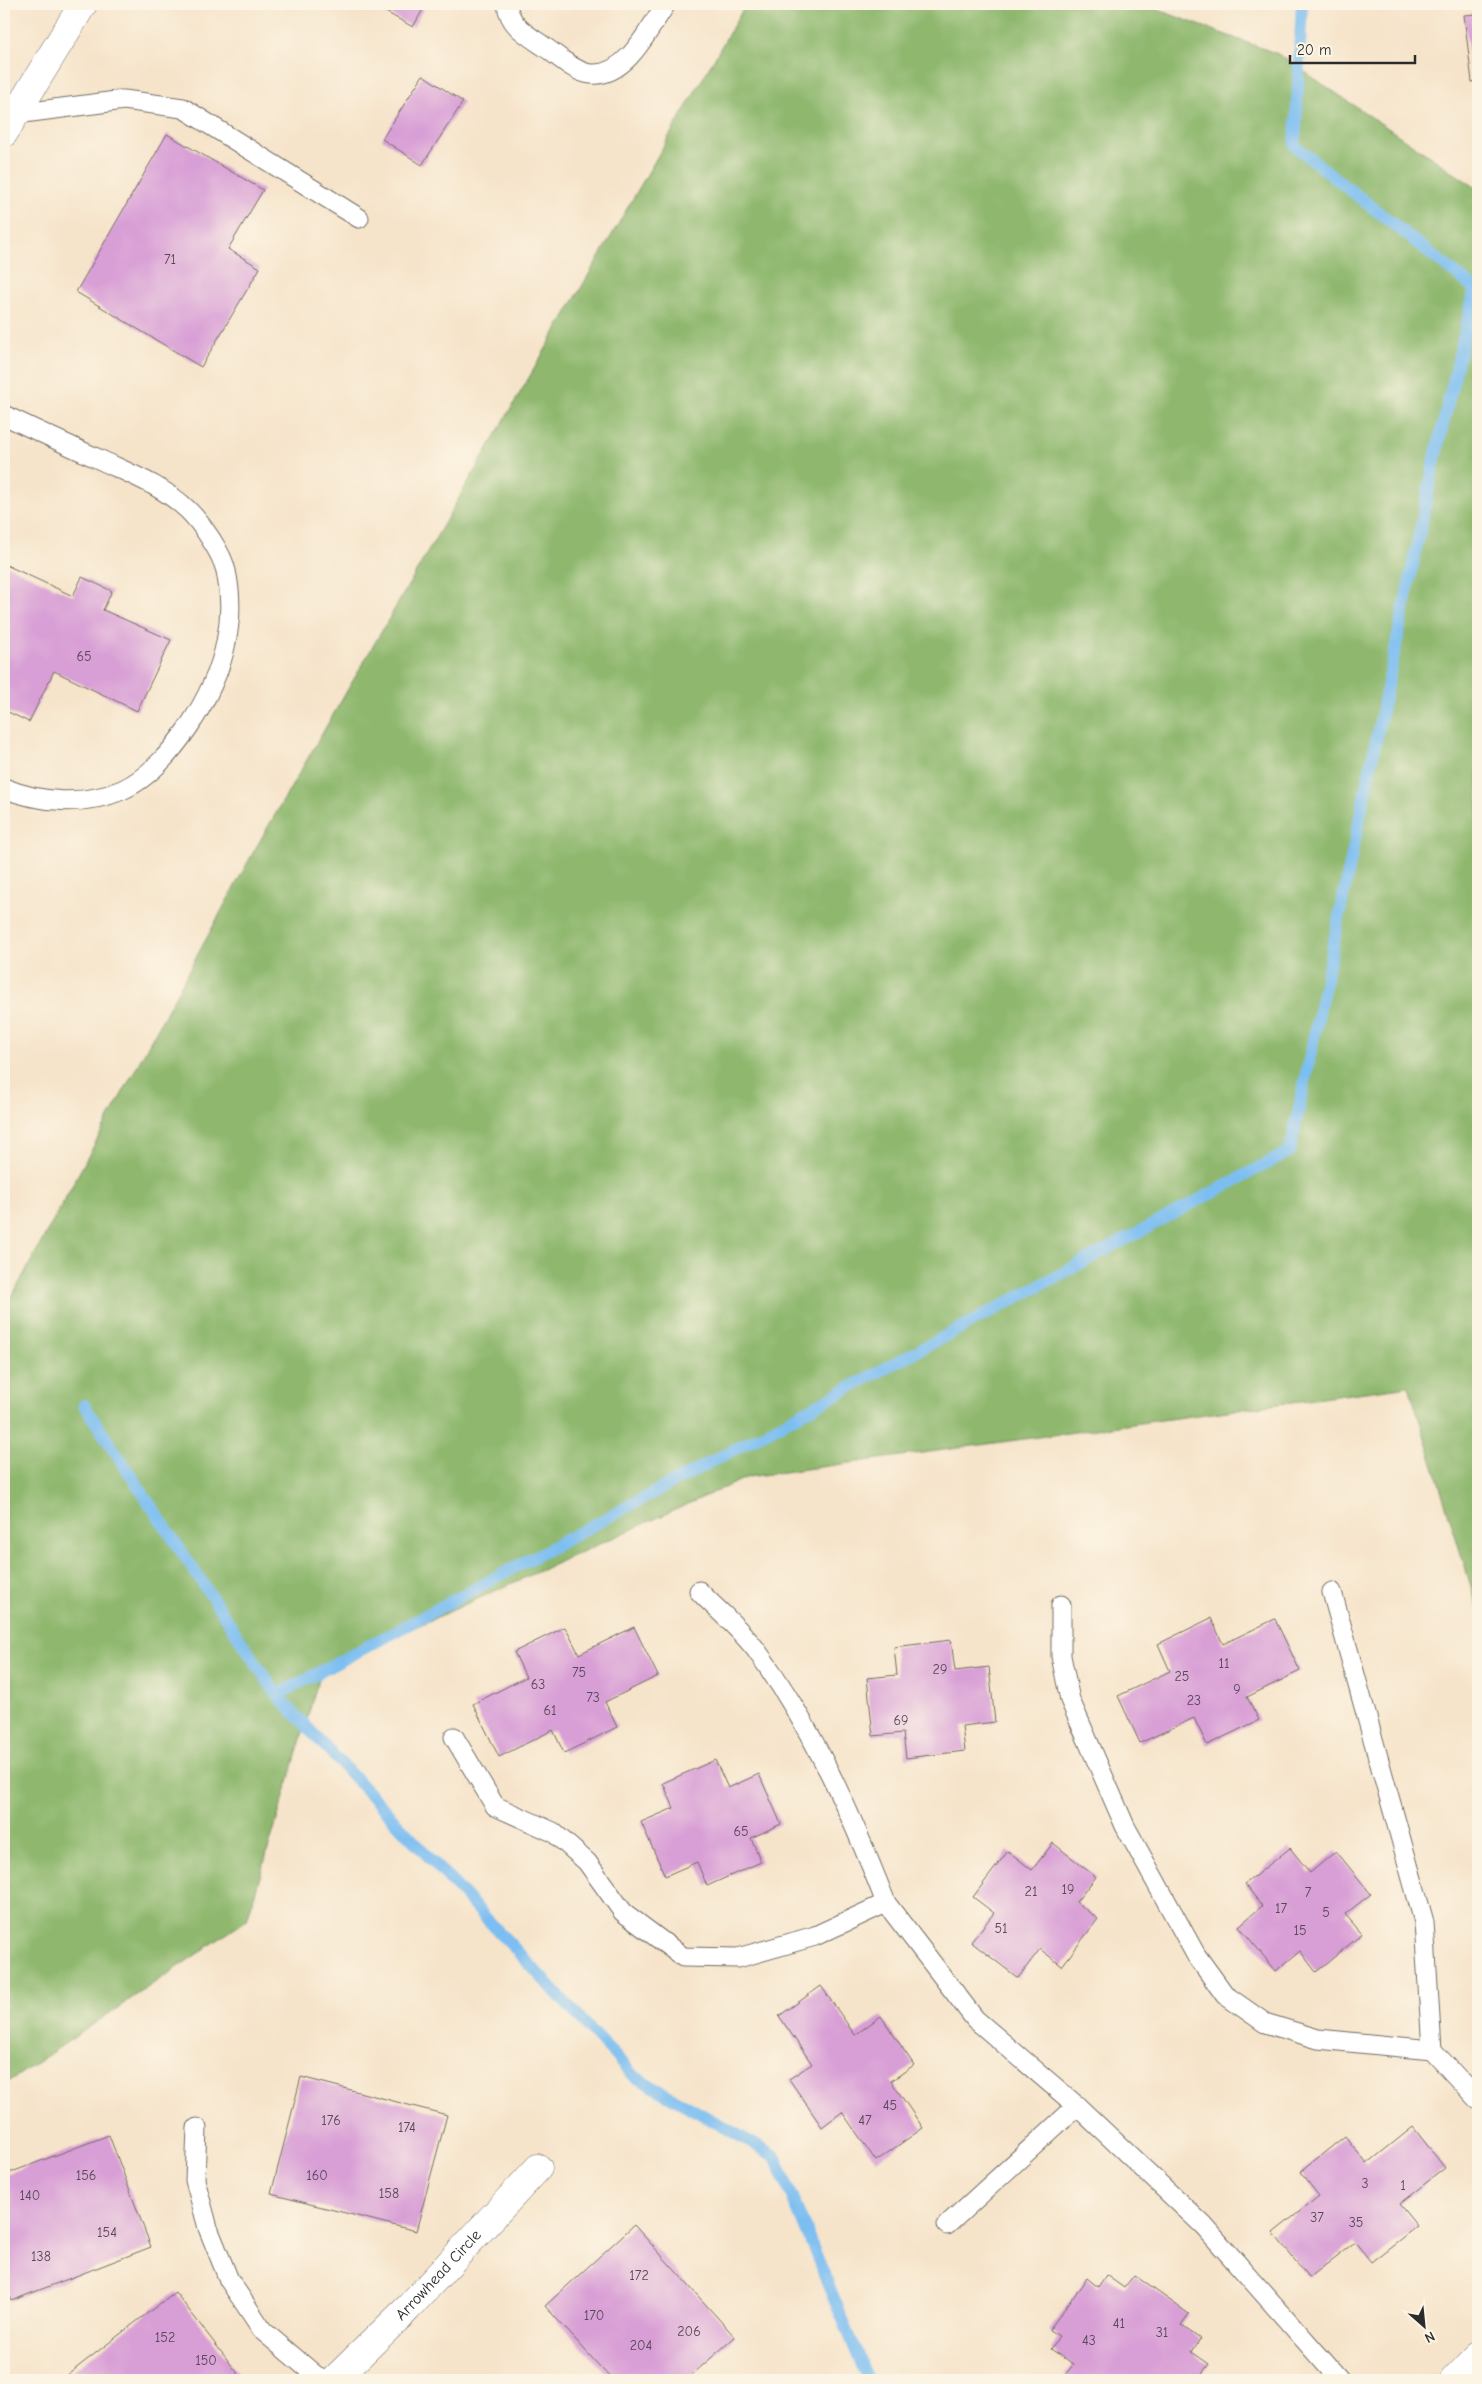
<svg xmlns="http://www.w3.org/2000/svg" width="1482" height="2384" viewBox="0 0 1482 2384" font-family="'Comic Neue',sans-serif">
<rect width="100%" height="100%" fill="#fcf5e5"/>
<filter id="ink" filterUnits="userSpaceOnUse"><feTurbulence type="fractalNoise" baseFrequency=".02" numOctaves="2"/><feDisplacementMap in="SourceGraphic" scale="10" xChannelSelector="R" yChannelSelector="G"/><feConvolveMatrix kernelMatrix="1 2 1 2 8 2 1 2 1" color-interpolation-filters="sRGB"/></filter>
<filter id="wash" filterUnits="userSpaceOnUse"><feTurbulence type="fractalNoise" baseFrequency=".0096" numOctaves="4" result="noise"/><feDisplacementMap in="SourceGraphic" scale="20" xChannelSelector="R" yChannelSelector="G"/><feGaussianBlur stdDeviation="1.12" result="paint"/><feColorMatrix in="noise" values="0 0 0 0 0 0 0 0 0 0 0 0 0 0 0 0 0 1.4 0 .05"/><feComposite in="paint" operator="in"/></filter>
<g filter="url(#wash)">
<rect width="100%" height="100%" fill="#f6e4ca"/>
<!-- forest -->
<polygon fill="#8fb86e" stroke="#5d724c" points="746,4 1142,4 1278,54 1478,189 1478,1609 1409,1386 748,1477 322,1669 247,1920 4,2085 4,1311 254,851"/>
<g fill="none" stroke-linecap="round" stroke-linejoin="round">
<!-- stream -->
<g stroke="#7bbef1" stroke-width="12">
<polyline points="84,1405 277,1695 634,2076 775,2156 868,2380"/>
<polyline points="277,1695 1290,1151 1436,454 1475,289 1295,146 1302,4"/>
</g>
</g>
<g id="blocks">
<!-- building -->
<g fill="#d89ed6">
<polygon points="371,4 426,4 413,27"/>
<polygon points="1478,14 1478,81 1472,82 1464,15"/>
<polygon points="423,75 463,102 422,165 382,139"/>
<polygon points="167,134 263,190 228,249 260,268 201,367 76,292"/>
<polygon points="4,564 73,596 82,577 112,591 103,610 171,640 137,711 54,671 29,722 4,710"/>
<polygon points="1211,1618 1223,1644 1275,1619 1300,1671 1247,1697 1259,1720 1207,1745 1194,1718 1140,1743 1118,1696 1170,1671 1158,1644"/>
<polygon points="565,1627 579,1654 634,1627 658,1676 605,1702 617,1727 591,1740 564,1753 553,1730 499,1757 473,1704 526,1677 514,1652"/>
<polygon points="951,1640 955,1671 989,1667 995,1722 962,1726 965,1751 906,1758 903,1733 873,1736 867,1678 897,1675 894,1647"/>
<polygon points="715,1760 728,1788 759,1774 781,1824 751,1838 761,1862 707,1886 697,1862 665,1876 641,1822 674,1808 663,1783"/>
<polygon points="1053,1843 1096,1877 1076,1902 1098,1919 1062,1966 1040,1949 1018,1978 971,1942 994,1913 973,1897 1008,1851 1032,1870"/>
<polygon points="1290,1848 1310,1873 1336,1851 1371,1894 1345,1914 1362,1934 1316,1972 1300,1951 1276,1971 1239,1926 1262,1906 1245,1884"/>
<polygon points="821,1986 855,2035 881,2016 914,2065 891,2081 923,2128 876,2161 842,2112 822,2127 789,2079 812,2064 779,2016"/>
<polygon points="301,2077 447,2115 416,2231 271,2194"/>
<polygon points="1413,2127 1445,2168 1399,2204 1417,2226 1371,2262 1355,2242 1309,2278 1273,2233 1319,2196 1300,2172 1345,2136 1367,2164"/>
<polygon points="109,2135 151,2247 11,2301 4,2282 4,2175"/>
<polygon points="634,2225 735,2337 686,2380 612,2380 545,2306"/>
<polygon points="1106,2275 1124,2288 1134,2275 1189,2314 1181,2325 1200,2339 1192,2352 1209,2364 1197,2380 1072,2380 1065,2375 1073,2365 1051,2349 1059,2336 1049,2330 1087,2278 1098,2287"/>
<polygon points="175,2292 243,2380 61,2380 119,2335"/>
</g>
</g>
</g>
<g filter="url(#ink)">
<use href="#blocks" fill-opacity="0" stroke="#726c63" stroke-width="1"/>
<g fill="none" stroke-linecap="round" stroke-linejoin="round">
<!-- lane casing -->
<g stroke="#726c63" stroke-width="21">
<g id="lane">
<path d="M507,4C509,25 526,34 542,45C556,54 575,73 591,74C627,77 649,28 666,4"/>
<polyline points="9,111 16,114 124,100 183,108 359,218"/>
<path d="M4,415C37,431 70,446 103,461C133,475 164,487 188,510C202,524 222,553 226,571C231,594 231,619 226,642C217,693 169,769 122,790C85,806 40,803 4,788"/>
<path d="M699,1591C718,1611 743,1631 759,1654C814,1730 852,1816 886,1903"/>
<polyline points="1332,1592 1424,1922 1432,2050"/>
<polyline points="1061,1605 1061,1656 1070,1700 1125,1826 1196,1955 1225,1995 1265,2023 1318,2039 1432,2050 1478,2100"/>
<polyline points="454,1737 495,1806 553,1832 587,1862 623,1912 683,1957 738,1958 815,1936 886,1903 975,2019 1077,2106 1204,2226 1340,2380"/>
<polyline points="197,2128 195,2180 208,2228 229,2280 263,2331 321,2380"/>
<polyline points="947,2225 1077,2106"/>
</g>
</g>
<!-- street casing -->
<g stroke="#726c63" stroke-width="29">
<g id="street">
<polyline points="4,133 83,4"/>
<path id="s1" d="M334,2380L408,2308L538,2168"/>
<polyline points="1455,2380 1478,2356"/>
</g>
</g>
<!-- lane -->
<use href="#lane" stroke="#fff" stroke-width="19"/>
<!-- street -->
<use href="#street" stroke="#fff" stroke-width="28"/>
</g>
</g>
<g text-anchor="middle" dominant-baseline="central" stroke-width="4" stroke-linejoin="round" paint-order="stroke">
<!-- number labels -->
<g font-size="14" fill="#564856">
<text x="170" y="259">71</text>
<text x="84" y="656">65</text>
<text x="1224" y="1663">11</text>
<text x="940" y="1669">29</text>
<text x="579" y="1672">75</text>
<text x="1182" y="1676">25</text>
<text x="538" y="1684">63</text>
<text x="1237" y="1689">9</text>
<text x="593" y="1697">73</text>
<text x="1194" y="1700">23</text>
<text x="550" y="1710">61</text>
<text x="901" y="1720">69</text>
<text x="741" y="1831">65</text>
<text x="1068" y="1889">19</text>
<text x="1031" y="1891">21</text>
<text x="1308" y="1892">7</text>
<text x="1281" y="1908">17</text>
<text x="1326" y="1912">5</text>
<text x="1001" y="1928">51</text>
<text x="1300" y="1930">15</text>
<text x="890" y="2105">45</text>
<text x="331" y="2120">176</text>
<text x="865" y="2120">47</text>
<text x="407" y="2127">174</text>
<text x="86" y="2175">156</text>
<text x="317" y="2175">160</text>
<text x="1365" y="2183">3</text>
<text x="1403" y="2185">1</text>
<text x="389" y="2193">158</text>
<text x="30" y="2195">140</text>
<text x="1317" y="2217">37</text>
<text x="1356" y="2222">35</text>
<text x="107" y="2232">154</text>
<text x="41" y="2256">138</text>
<text x="639" y="2275">172</text>
<text x="594" y="2315">170</text>
<text x="1119" y="2323">41</text>
<text x="689" y="2331">206</text>
<text x="1162" y="2332">31</text>
<text x="165" y="2337">152</text>
<text x="1089" y="2340">43</text>
<text x="641" y="2345">204</text>
<text x="206" y="2360">150</text>
</g>
<!-- street labels -->
<g font-size="16" fill="#2b2b2b" stroke="#fcf5e5">
<text stroke="none"><textPath href="#s1" startOffset="148">Arrowhead Circle</textPath></text>
</g>
</g>
<!-- margin -->
<rect width="1482" height="2384" fill="none" stroke="#fcf5e5" stroke-width="20"/>
<!-- north arrow -->
<g transform="translate(1424 2326) rotate(153)" stroke="#fcf5e5" stroke-width="4" paint-order="stroke">
<path d="M0-4L9 19L0 12L-9 19Z" fill="#2b2b2b"/>
<text y="-8" font-size="14" font-weight="bold" text-anchor="middle" fill="#2b2b2b">N</text>
</g>
<!-- scale -->
<path d="M1290 55v8h125v-8" fill="none" stroke="#2b2b2b" stroke-width="2.5"/>
<text x="1297" y="55" font-size="15" fill="#2b2b2b" stroke="#fcf5e5" stroke-width="4" paint-order="stroke">20 m</text>
</svg>
